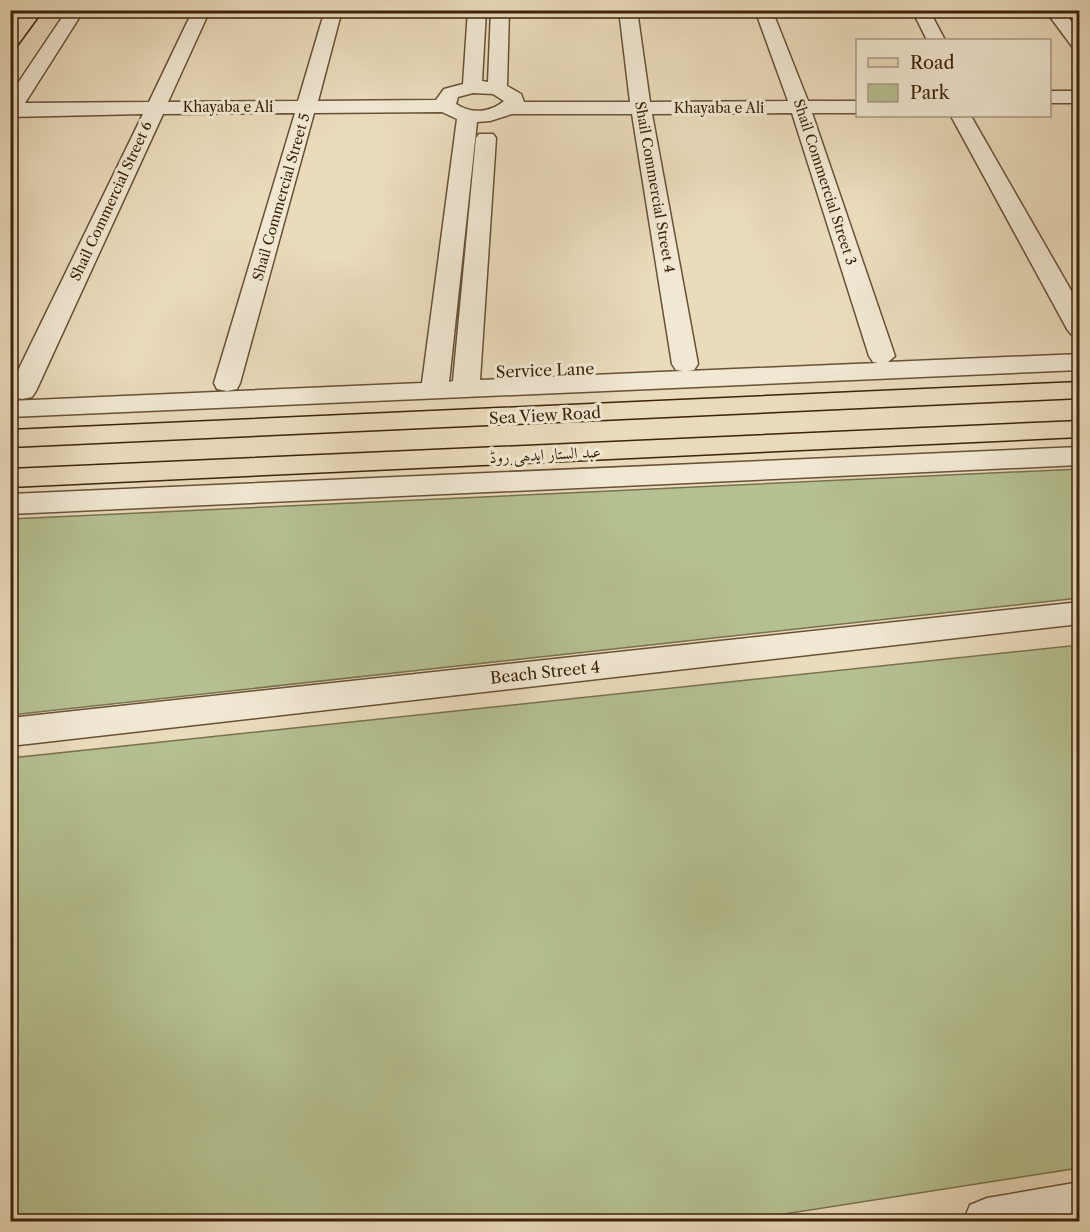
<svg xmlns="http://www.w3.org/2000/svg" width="1090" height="1232" viewBox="0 0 1090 1232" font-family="'Libre Caslon Text',Amiri,serif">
<rect width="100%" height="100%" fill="#eadbbb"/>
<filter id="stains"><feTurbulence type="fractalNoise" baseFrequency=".00333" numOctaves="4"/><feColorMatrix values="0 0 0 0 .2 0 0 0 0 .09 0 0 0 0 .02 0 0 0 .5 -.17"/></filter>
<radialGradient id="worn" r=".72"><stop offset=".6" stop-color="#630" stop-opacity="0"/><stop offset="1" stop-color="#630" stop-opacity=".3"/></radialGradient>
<!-- green -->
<g fill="#b5c091" stroke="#78724d" stroke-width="1.5">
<polygon points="1079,469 1079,598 11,715 11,519"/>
<polygon points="1079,645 1079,1168 740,1221 11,1221 11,758"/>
</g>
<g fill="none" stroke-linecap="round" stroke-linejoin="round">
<!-- minor casing -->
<g stroke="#685136" stroke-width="3">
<g id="minor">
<path d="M67,10H84L25,103L149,102L193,10H210L168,102L298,101L325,10H342L318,101L436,100L444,89L463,84L468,10H486L482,81L488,82L491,10H509L507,86L521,94L524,102H630L619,10H637L650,102L788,101L755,10H772L808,101H858V113H812L895,356L888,362L1080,354V370L10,417V401L422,383L457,119L442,112L314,113L240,383L237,389L227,391L217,389L214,383L295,113L163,114L36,391L32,397L22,399L12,397L10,387L143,114L10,117V95ZM473,93L493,94L504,101C490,113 471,114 456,104L458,97ZM792,113L869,356L873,362L878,363L688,371L694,370L698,364L652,114ZM512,114H632L672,364L676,370L683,371L480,380L496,138L493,134H479L476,138L453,381L449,382L477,122L490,121Z"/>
<polygon points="912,10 929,10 945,40 927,40"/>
<polygon points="1045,10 1062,10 1080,32 1080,50 1074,49"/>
<rect x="1050" y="91" width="30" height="12"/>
<polygon points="951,116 971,116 1080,306 1080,337 1071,334 1067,329"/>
<polygon points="1080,447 1080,465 10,514 10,494"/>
<polygon points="1080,602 1080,624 10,746 10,718"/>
<polygon points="1080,1182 1080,1222 963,1222 970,1205 987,1198"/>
</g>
</g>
<!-- major casing -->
<g stroke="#3c2309" stroke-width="3">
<g id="major">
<polygon points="26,10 43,10 16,47 10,48 10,30"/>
<polygon points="1080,382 1080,398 10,447 10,430"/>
<polygon points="1080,421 1080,437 10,487 10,469"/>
</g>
</g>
<!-- minor -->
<use href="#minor" fill="#f1e8d3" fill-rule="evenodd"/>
<!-- major -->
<use href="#major" fill="#eadbbb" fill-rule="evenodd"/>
</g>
<g text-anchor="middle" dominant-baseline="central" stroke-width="6" stroke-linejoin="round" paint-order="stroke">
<!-- far-street labels -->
<g font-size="14" fill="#3c2309" stroke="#f1e8d3">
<text x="228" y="107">Khayaba e Ali</text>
<text x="719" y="108">Khayaba e Ali</text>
<text transform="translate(825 182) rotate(72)">Shail Commercial Street 3</text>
<text transform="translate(655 187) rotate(80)">Shail Commercial Street 4</text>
<text transform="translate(281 197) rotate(-74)">Shail Commercial Street 5</text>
<text transform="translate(111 201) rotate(-65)">Shail Commercial Street 6</text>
</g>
<!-- street labels -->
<g font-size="16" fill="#3c2309" stroke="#f1e8d3">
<text transform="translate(545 370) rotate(-2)">Service Lane</text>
<text transform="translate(545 415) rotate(-3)">Sea View Road</text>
<text transform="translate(545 454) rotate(-3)">عبد الستار ایدھی روڈ</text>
<text transform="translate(545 672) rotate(-6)">Beach Street 4</text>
</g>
</g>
<!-- margin -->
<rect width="1090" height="1232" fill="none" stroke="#eadbbb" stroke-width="36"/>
<rect x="12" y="12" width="1066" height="1208" fill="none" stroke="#3c2309" stroke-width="3"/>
<rect x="18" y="18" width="1054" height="1196" fill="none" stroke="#3c2309" stroke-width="1.5"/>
<!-- legend -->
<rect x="856" y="39" width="195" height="78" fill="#f1e8d3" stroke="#a99982" stroke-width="1.5"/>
<rect x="868" y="58" width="30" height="9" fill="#eadbbb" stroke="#a99982" stroke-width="1.5"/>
<text x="910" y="69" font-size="18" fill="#3c2309">Road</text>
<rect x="868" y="84" width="30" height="18" fill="#b5c091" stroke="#a99982" stroke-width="1.5"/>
<text x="910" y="99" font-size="18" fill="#3c2309">Park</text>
<rect width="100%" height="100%" filter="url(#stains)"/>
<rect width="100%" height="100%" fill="url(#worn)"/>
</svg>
